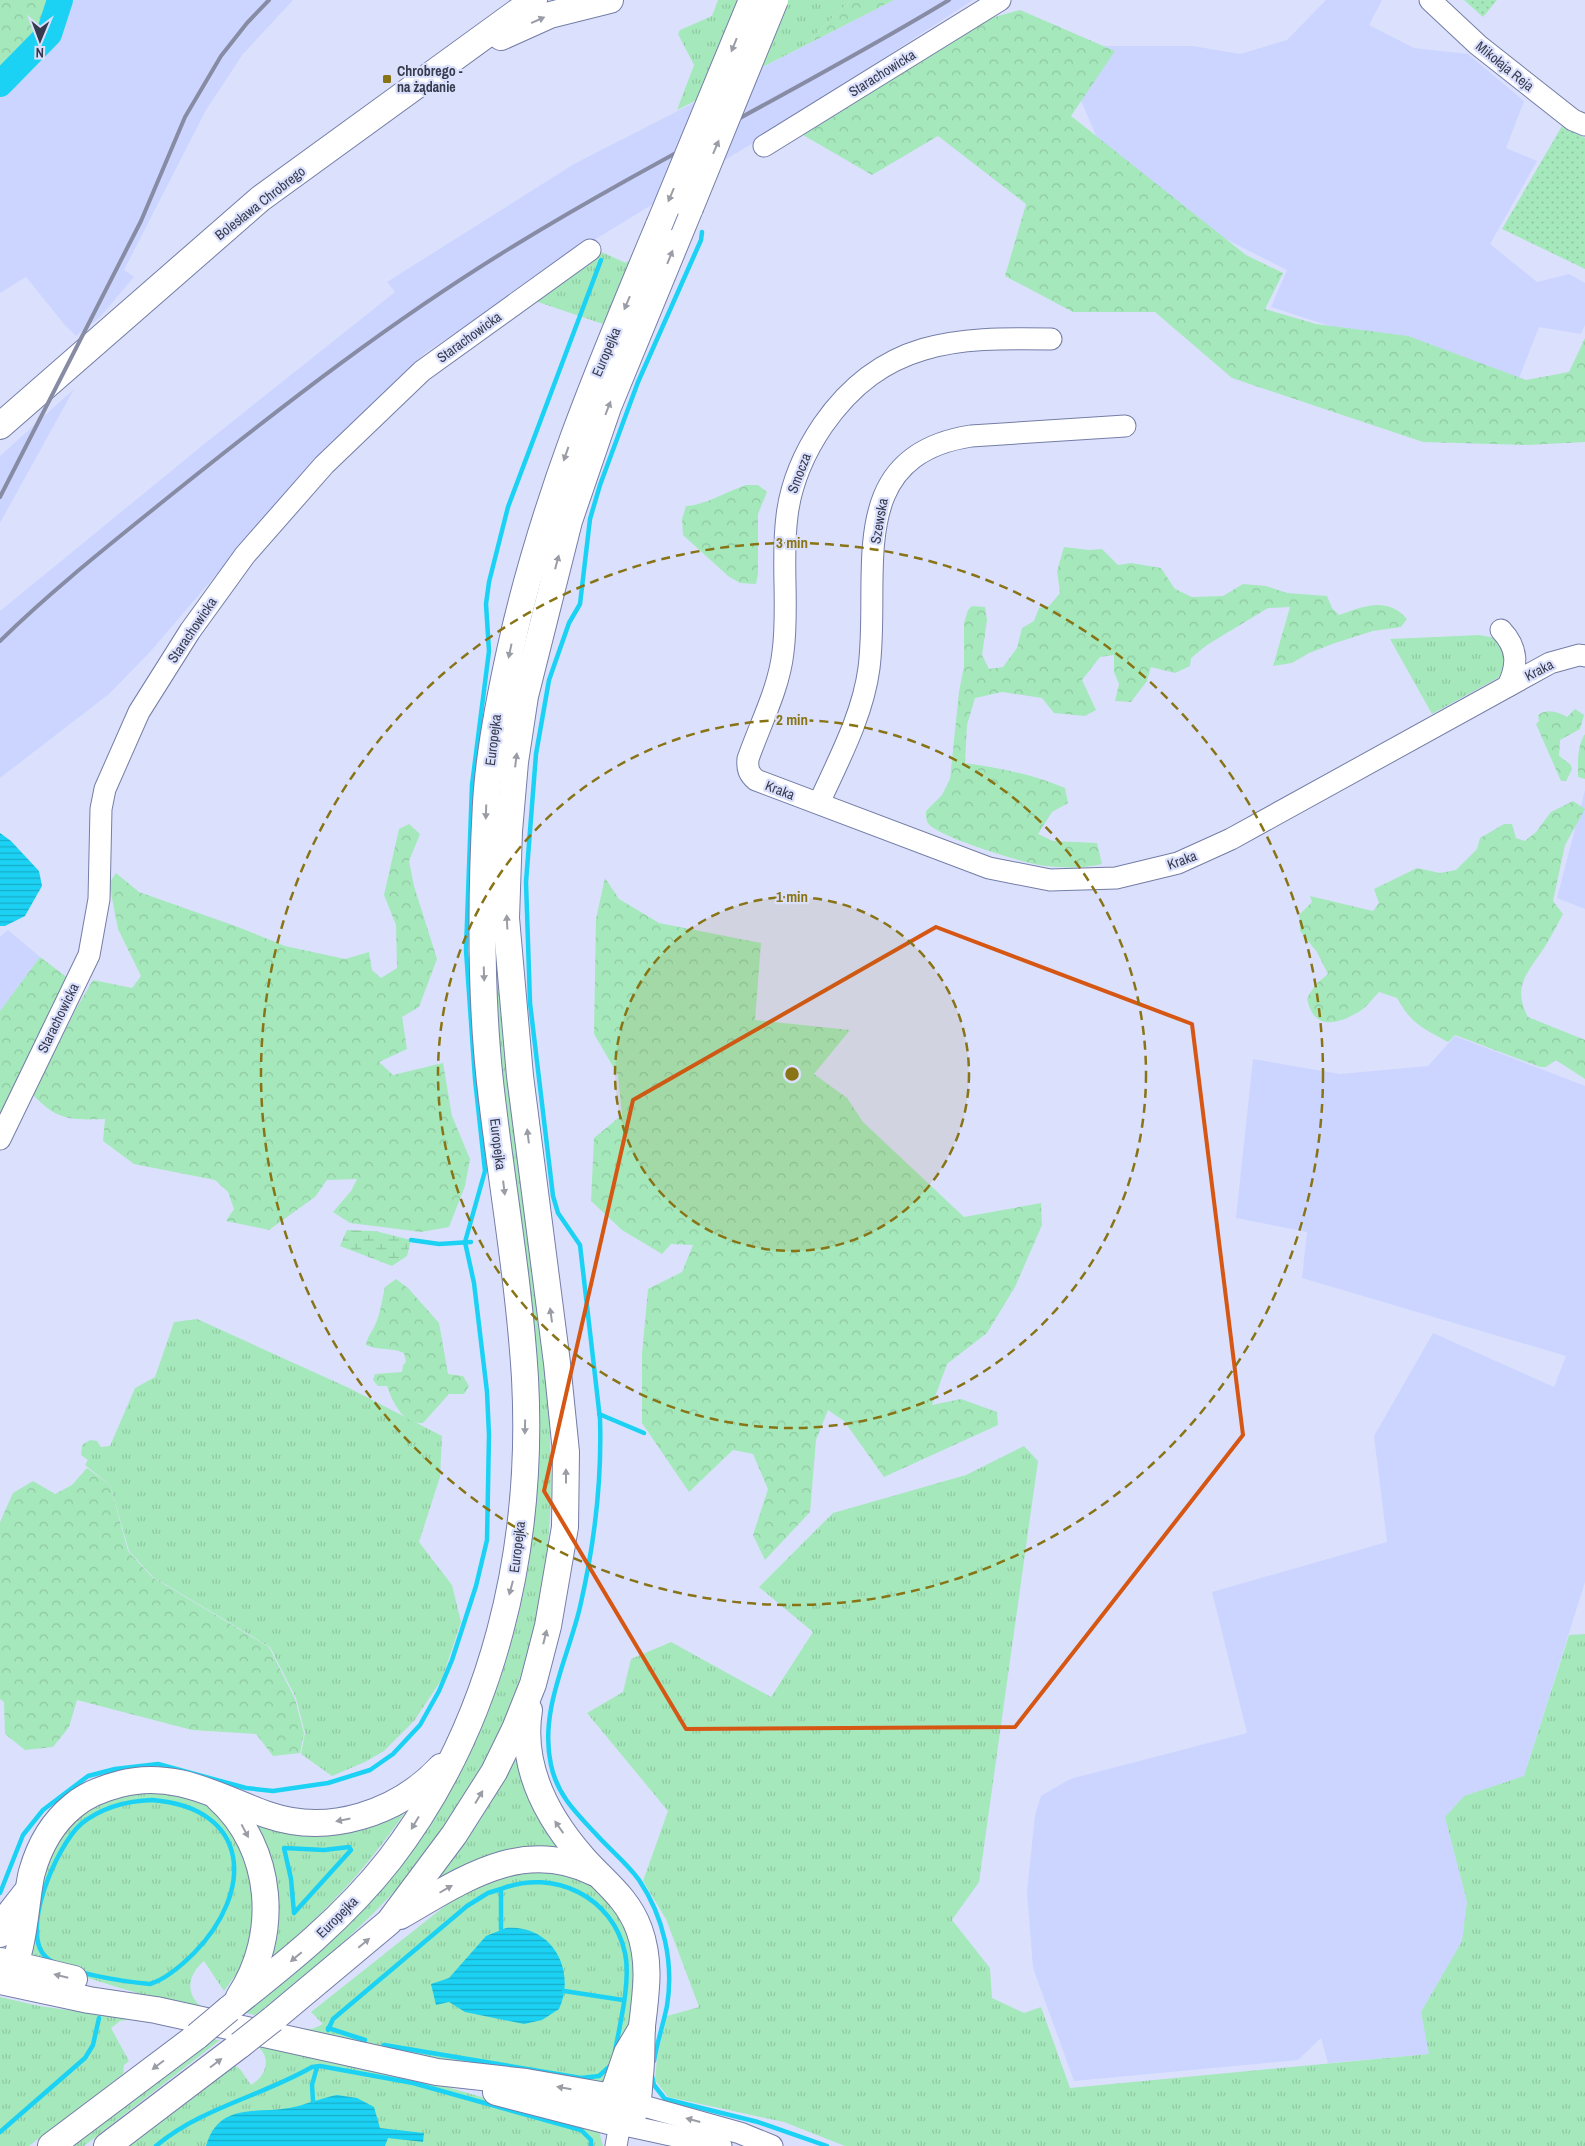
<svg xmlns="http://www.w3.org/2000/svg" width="1585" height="2146" viewBox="0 0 1585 2146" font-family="'Archivo Narrow',sans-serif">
<defs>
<pattern id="grass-tufts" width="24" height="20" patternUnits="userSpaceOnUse" patternTransform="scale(1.25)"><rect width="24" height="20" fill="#a5e8bb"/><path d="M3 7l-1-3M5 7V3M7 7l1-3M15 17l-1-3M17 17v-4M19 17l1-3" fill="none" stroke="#8fc8a2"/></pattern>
<pattern id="forest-crowns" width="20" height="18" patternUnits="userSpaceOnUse" patternTransform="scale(1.25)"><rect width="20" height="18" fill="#a5e8bb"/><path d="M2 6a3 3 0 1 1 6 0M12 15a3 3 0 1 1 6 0" fill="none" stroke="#8fc8a2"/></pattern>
<pattern id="wetland-marsh" width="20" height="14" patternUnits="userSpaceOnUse" patternTransform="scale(1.25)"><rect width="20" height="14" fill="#a5e8bb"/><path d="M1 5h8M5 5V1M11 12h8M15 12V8" fill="none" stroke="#8fc8a2"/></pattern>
<pattern id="park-dots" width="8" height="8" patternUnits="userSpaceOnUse" patternTransform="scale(1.25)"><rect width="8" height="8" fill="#a5e8bb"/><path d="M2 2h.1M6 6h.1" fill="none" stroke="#8fc8a2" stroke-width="1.8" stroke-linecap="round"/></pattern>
<pattern id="water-rules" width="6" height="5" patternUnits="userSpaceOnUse" patternTransform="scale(1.25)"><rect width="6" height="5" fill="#1bd2f4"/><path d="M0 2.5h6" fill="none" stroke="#19acc8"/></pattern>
</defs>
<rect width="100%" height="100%" fill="#dbe1fd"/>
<!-- built -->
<g fill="#cbd5ff">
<polygon points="68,0 293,0 243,54 206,110 124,270 134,277 99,318 76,336 64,324 26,277 0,293 0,94 58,36 66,17"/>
<polygon points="894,0 973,0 761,138 599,237 425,353 304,472 150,652 109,694 0,778 0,611 203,445 395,292 387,282 574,164"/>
<polygon points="1326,0 1382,0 1369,25 1414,48 1468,54 1524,101 1506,148 1537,161 1490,244 1537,282 1569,274 1585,283 1585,325 1581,334 1539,327 1516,386 1271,307 1287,270 1182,217 1102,150 1080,98 1101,46 1193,46 1240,54 1287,40"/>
<polygon points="74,389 1,521 0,524 0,456"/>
<polygon points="1585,790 1585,909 1557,898"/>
<polygon points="8,930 40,957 0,1011 0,937"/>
<polygon points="1455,1036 1585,1086 1585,1582 1524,1776 1464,1796 1445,1817 1467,1902 1462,1941 1421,2012 1430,2054 1328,2063 1321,2038 1298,2060 1074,2081 1033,1968 1027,1892 1035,1815 1041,1796 1070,1779 1247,1733 1212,1592 1387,1542 1374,1436 1433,1333 1554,1387 1566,1356 1302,1278 1307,1232 1236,1218 1253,1059 1340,1074 1428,1066"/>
</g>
<!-- grass -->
<g fill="url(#grass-tufts)">
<polygon points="718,0 851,0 802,47 677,110 694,65 678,34 680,30 712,16"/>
<path d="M677,210H679C647,288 613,365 584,445C538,572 508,708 502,844C494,1007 526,1167 542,1329C548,1400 555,1471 548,1542C539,1655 495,1767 425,1856C376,1917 317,1967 255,2015L246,2013C293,1973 341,1934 381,1887C512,1733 552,1549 534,1352C518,1185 483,1018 493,849C501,710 532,573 580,443C609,364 645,287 677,210Z"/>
<polygon points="597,250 626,263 627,261 633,263 606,325 529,299"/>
<polygon points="1479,635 1496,638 1506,648 1505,674 1432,714 1390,639"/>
<polygon points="197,1319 349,1388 442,1436 440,1477 419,1542 452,1585 461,1622 442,1679 414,1721 384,1751 365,1762 332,1776 301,1754 305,1733 296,1698 270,1647 153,1577 129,1551 110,1485 85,1465 88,1460 81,1455 82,1445 90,1440 97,1441 101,1447 110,1446 135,1388 155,1377 174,1322"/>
<polygon points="1024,1446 1038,1461 979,1882 952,1920 990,1968 992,1998 1024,2013 1041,2007 1070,2088 1429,2054 1421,2012 1462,1941 1467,1902 1445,1817 1464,1796 1524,1776 1569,1635 1585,1634 1585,2146 845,2146 784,2122 668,2097 655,2080 657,2058 667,2016 699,2007 666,1919 643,1881 668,1811 587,1713 623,1692 631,1659 671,1642 771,1697 813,1632 759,1587 833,1513 966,1475"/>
<polygon points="517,1756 572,1854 433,1885 480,1820"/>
<path d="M149,1789L198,1800L209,1807L237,1832L260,1912L242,1966L224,1991L204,1961C189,1973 184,1993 201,2006L299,2028L312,2029L323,2024L311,2012L465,1890L490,1875L556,1871L591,1884L601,1893L624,1921L635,1960L634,2002L628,2032L604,2083L582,2086C473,2066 363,2047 255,2022C180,2005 105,1987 33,1958L30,1953L41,1874L66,1828L94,1804Z"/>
<path d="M410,1805C378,1853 339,1899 295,1937C288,1944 280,1953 271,1956L250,1818Z"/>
<polygon points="0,1997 39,2006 132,2019 120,2021 111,2028 129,2061 124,2065 123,2074 29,2146 0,2146"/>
<polygon points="211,2039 220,2040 84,2146 71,2146"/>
<path d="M256,2045L416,2078L599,2131L603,2146H120L231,2063L240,2069L251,2085C267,2075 272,2057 256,2045Z"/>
</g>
<!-- forest -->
<g fill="url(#forest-crowns)">
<path d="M0,0H68C63,45 31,65 0,94Z"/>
<polygon points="851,0 894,0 802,47"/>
<polygon points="1020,10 1115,51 1071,116 1246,255 1283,273 1265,309 1316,324 1408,336 1526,380 1569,372 1585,338 1585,442 1527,445 1423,442 1232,378 1155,312 1073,312 1005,276 1026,204 938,136 872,175 803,135 991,18"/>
<path d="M746,485H758L767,492L758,514V574L756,584L740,583L728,576L683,535L682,519L686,506C703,506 728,491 746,485Z"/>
<path d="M1064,547L1089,550L1102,549L1118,565L1131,563L1161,568L1175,589L1192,597L1223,596L1243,584L1266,586L1287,593L1327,596L1332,608L1339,615C1363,606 1388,596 1407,619L1401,627L1373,631L1335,643L1309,653L1292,663L1273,666L1290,607L1268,608L1207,645L1191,658L1190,666L1175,673L1151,667L1147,681L1131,702L1115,701L1119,684L1114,672V655L1100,657L1082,680L1096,710L1085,716L1054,713L1042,698L1002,692L975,698L967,725L965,763C999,768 1033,774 1065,788L1068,803L1052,812L1038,834L1053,841L1097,843L1102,864C1085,869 1052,868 1034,864C1009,858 953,841 932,827C926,823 926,818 926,811L942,795L950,779L959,692L964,666V623L968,610L972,606L985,607L987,620L982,655L989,669L1003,667L1017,648L1022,628L1034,621L1039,608L1049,606L1060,593L1057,571Z"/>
<path d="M1575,709L1584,715L1580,729L1560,740L1559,756L1570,764L1572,769L1566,781H1561L1536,724L1539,721L1538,715C1548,708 1558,712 1567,717Z"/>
<path d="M1585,734V779L1578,777C1578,763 1577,745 1585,734Z"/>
<path d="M1573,801L1585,809L1565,845L1553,901L1563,914C1557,925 1551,937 1544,948C1527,973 1512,987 1528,1017L1585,1040V1079L1556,1060L1546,1067H1540L1455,1035L1448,1042C1423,1028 1412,1025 1397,998L1379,992C1373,998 1367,1007 1360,1011C1336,1026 1313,1030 1307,998L1316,984L1328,974L1317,952L1300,931L1299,915L1312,902L1310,896L1373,911L1379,903L1374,889L1417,868L1440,873L1456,870L1477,849L1480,838L1504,824H1512L1516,838L1525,841L1536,832L1551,812Z"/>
<path d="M409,824L420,834L409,861L414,886L437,959L419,1007L402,1017L407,1049L379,1062L393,1075L443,1063L452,1116L470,1159L465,1186L449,1227L421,1232L382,1227L350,1223L333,1212L351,1191L357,1179L327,1180L315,1197L269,1230L226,1221L234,1209L228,1192L215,1180L134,1164L103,1141L105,1119C71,1120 58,1121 33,1095L77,1007L93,980L132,988L141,976L118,929L109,883L116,873L139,892L238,927L285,946L345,959L369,952L372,970L381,978L397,968L396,925L384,895L399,829Z"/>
<polygon points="605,878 619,899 659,923 761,943 755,1020 850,1030 814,1074 847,1098 863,1122 964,1217 1041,1203 1042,1225 1015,1287 987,1333 947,1364 932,1405 961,1399 997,1412 998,1425 884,1477 844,1421 828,1410 816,1440 810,1512 765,1560 753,1535 768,1489 753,1454 733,1450 689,1492 642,1423 642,1354 648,1289 682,1272 693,1245 671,1244 662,1254 622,1230 591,1201 594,1138 622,1115 618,1075 594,1034 596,919"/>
<polygon points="40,957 68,978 0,1113 0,1011"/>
<path d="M396,1279L408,1288L439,1323L448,1374L463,1376L469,1386L464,1394H449L423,1423C403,1425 392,1401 387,1386H378L373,1380L375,1374L402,1372L403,1365L406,1362L404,1353C392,1347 378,1351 366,1345C367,1336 373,1331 376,1323C381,1311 382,1299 385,1287Z"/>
<polygon points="87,1468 110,1485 128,1551 152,1577 269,1647 295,1699 304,1733 300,1753 273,1756 256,1734 192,1730 77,1700 69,1727 53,1747 25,1750 5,1734 4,1702 0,1699 0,1522 13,1493 33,1481 55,1494 72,1485"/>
</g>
<!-- wetland -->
<polygon fill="url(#wetland-marsh)" points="347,1230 375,1231 411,1240 407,1256 392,1266 340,1246"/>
<!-- park -->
<g fill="url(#park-dots)">
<polygon points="1464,0 1497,0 1483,17"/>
<polygon points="1562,126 1585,138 1585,269 1502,229"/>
</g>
<!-- water -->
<g fill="url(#water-rules)">
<polygon points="0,833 11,841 39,871 42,886 25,916 5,926 0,926"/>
<path d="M506,1928C551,1924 577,1969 559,2009L542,2020L524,2024L465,2012L449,2002L436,2005L431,1984L449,1978L486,1936Z"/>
<path d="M337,2095L357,2098L374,2107L380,2128L424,2133L423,2142L388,2138L385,2146H206C219,2102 255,2114 289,2108C305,2105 321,2098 337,2095Z"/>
</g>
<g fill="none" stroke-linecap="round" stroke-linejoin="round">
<!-- stream -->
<g stroke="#1bd2f4" stroke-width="4.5">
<polyline points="411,1240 439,1244 471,1242"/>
<polyline points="599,1414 644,1433"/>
<path d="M152,1800C252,1808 254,1892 194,1953C182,1965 166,1979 150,1984C127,1982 64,1973 47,1958C18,1934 57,1845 81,1824C102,1807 126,1801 152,1800Z"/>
<polygon points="284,1848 324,1850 349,1847 351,1850 294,1913 291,1879"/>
<polyline points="0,1893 23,1835 43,1810 88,1776 115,1769 158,1764 246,1788 273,1791 328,1783 370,1770 393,1754 420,1725 439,1691 452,1660 476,1586 487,1540 489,1435 487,1392 474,1283 465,1242 485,1171 475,1079 466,950 472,785 489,651 486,604 489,582 508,507 601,260"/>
<path d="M501,1929V1889C554,1868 613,1897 625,1953C631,1980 620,2024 615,2051"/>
<polyline points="564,1991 623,2000"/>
<polyline points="328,2028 365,2040"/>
<polyline points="328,2030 333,2019 467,1906 488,1893 501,1889"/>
<polyline points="384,2045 581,2078 599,2076 610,2066"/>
<path d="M654,2061C657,2043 663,2025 667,2006C674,1963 664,1917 639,1880C627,1863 609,1849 595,1833C575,1812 557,1794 551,1765C539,1711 568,1658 580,1607C594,1546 602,1482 600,1419L580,1245L558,1213L553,1196L530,1003L526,882L536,754L549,680L569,623L580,604L590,519L600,485L638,382L701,240L702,232"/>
<polyline points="652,2076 654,2085 665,2099 758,2122 827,2146"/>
<polyline points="313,2101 312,2085 317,2067"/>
<polyline points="0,2132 85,2058 93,2045 99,2018"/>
<path d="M156,2146C201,2108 262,2096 312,2067L320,2066L413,2083L581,2130L591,2140V2146"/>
</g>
<!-- river -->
<polyline stroke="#1bd2f4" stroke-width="26" points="0,84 49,34 60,0"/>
<!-- minor casing -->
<g stroke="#747da6" stroke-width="23">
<g id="minor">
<polyline points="1430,0 1478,45 1573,120 1585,125"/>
<polyline points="764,146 1000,0"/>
<path d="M1051,339C955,337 882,340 823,425C804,453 791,482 787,516C781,561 789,607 783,652C779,689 760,724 748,759C747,769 749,774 756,780L989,868L1050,880L1116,878L1178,863L1231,839L1550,663L1579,655L1585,656"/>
<path d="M1501,630C1518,648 1518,665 1508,686"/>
<path d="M819,803C838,761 863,715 869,668C881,574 842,456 971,436L1125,426"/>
<polyline points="0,1139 89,955 99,899 101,809 105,789 139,712 190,631 245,555 324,465 422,371 590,250"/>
<polyline points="622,2100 740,2133 772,2146"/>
<polyline points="614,2117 620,2124 721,2146"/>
<polyline points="616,2146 620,2124"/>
</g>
</g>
<!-- major casing -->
<g stroke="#747da6" stroke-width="28">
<g id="major">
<polyline points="501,37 550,15 610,0"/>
<polyline points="0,426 260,199 534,0"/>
<path d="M218,1798C274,1848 280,1936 239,1997"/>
<path d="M400,1916C461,1881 522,1836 595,1873"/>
<polyline points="0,1934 11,1912 25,1894"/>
<polyline points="0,1961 74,1979"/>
<polyline points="0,1981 89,2000 156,2010 437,2072 526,2082 612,2097 627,2053 642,2028"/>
<path d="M0,1981C25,1973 25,1896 32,1872C39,1847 52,1823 73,1806C86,1795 104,1788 120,1784C174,1769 220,1798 268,1815C329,1836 398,1813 441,1767"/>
<path d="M229,2009C287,1963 344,1918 390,1859C495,1722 534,1547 525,1378C519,1279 501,1181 490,1082C480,990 481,896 486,803C489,752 499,701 510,651C543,500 599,368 659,225"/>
<polyline points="273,2019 389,1922 454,1835 494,1772 515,1729 533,1684 548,1626 565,1527 566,1452 557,1363 520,1076 506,918 509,831 515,762 525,696 569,521 608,407 690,208"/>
<path d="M496,2092L620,2124C641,2117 638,2093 640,2075C642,2058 641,2042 642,2026C646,1992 651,1962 639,1929C627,1897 604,1882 583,1858C547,1817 520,1766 529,1710"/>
<polyline points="51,2146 197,2036"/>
<polyline points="107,2146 240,2045"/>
</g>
</g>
<!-- minor -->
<use href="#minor" stroke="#fff" stroke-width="21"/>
<!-- major -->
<use href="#major" stroke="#fff" stroke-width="26"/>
<!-- rail -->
<g stroke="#878ca4" stroke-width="4">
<polyline points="0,497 141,221 185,117 221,56 247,23 269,0"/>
<path d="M0,641C53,589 113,542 171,495C282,406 395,318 517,244C658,158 807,86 949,0"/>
</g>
<!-- major-bridge casing -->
<g stroke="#747da6" stroke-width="28" stroke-linecap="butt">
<g id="major-bridge">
<polyline points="690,208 775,0"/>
<polyline points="659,225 752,0"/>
<polyline points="197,2036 229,2009"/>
<polyline points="240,2045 273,2019"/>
</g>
</g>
<!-- major-bridge -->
<use href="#major-bridge" stroke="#fff" stroke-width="26"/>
</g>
<!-- one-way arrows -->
<defs><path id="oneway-solid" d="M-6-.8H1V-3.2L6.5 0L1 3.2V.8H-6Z" transform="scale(1.25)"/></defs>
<g fill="#9b9da6">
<use href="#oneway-solid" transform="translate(538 20) rotate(-24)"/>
<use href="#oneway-solid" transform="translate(734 45) rotate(112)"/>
<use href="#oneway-solid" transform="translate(716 147) rotate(-67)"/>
<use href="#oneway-solid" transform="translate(671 195) rotate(113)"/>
<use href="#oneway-solid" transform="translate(670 257) rotate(-68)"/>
<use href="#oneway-solid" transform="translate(627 303) rotate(113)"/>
<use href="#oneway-solid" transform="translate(608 408) rotate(-69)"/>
<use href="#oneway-solid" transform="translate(566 454) rotate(109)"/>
<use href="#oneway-solid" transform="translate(557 562) rotate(-75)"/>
<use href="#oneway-solid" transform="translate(510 651) rotate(102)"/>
<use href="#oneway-solid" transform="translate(516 760) rotate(-83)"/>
<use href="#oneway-solid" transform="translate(486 812) rotate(92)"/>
<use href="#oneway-solid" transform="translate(507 922) rotate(-93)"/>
<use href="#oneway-solid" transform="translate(484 974) rotate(88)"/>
<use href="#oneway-solid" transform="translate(528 1136) rotate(-97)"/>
<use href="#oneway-solid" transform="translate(504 1188) rotate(83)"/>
<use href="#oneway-solid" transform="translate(551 1315) rotate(-98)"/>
<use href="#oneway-solid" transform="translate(525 1427) rotate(91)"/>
<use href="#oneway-solid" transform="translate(566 1476) rotate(-90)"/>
<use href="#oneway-solid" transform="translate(511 1588) rotate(105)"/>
<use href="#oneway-solid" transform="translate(545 1637) rotate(-76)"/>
<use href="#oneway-solid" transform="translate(479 1797) rotate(-59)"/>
<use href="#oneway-solid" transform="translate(343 1820) rotate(169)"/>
<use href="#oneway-solid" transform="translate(415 1823) rotate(121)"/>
<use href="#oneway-solid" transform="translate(559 1827) rotate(-125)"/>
<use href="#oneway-solid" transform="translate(245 1831) rotate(62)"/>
<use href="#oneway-solid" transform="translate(446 1889) rotate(-30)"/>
<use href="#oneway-solid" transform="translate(364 1943) rotate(-40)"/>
<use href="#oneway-solid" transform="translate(296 1957) rotate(140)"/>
<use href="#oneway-solid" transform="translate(61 1976) rotate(-166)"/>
<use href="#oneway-solid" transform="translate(216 2063) rotate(-37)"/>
<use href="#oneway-solid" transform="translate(158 2065) rotate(143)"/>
<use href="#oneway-solid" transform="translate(564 2088) rotate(-170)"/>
<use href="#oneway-solid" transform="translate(693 2120) rotate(-165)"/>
</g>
<!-- marked area -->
<path fill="none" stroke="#d65613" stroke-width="4" stroke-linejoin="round" d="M936,927L1192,1024L1243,1435L1015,1727L686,1729L544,1491L633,1100Z"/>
<!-- distance rings -->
<circle cx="792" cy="1074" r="177" fill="#887315" fill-opacity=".12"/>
<g fill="none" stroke="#887315" stroke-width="2.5" stroke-dasharray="9 6">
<circle cx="792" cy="1074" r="177"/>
<circle cx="792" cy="1074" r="354"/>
<circle cx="792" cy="1074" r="531"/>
</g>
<!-- markers -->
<rect fill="#887315" stroke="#dbe1fd" stroke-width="2" x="382" y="74" width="10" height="10" rx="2.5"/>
<g text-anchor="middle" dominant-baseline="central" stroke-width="4.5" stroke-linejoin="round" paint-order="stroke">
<!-- street labels -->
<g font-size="14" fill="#373b4e" stroke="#dbe1fd">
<text transform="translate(1505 66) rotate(39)">Mikołaja Reja</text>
<text transform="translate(882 73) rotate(-32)">Starachowicka</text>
<text transform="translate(260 203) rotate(-38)">Bolesława Chrobrego</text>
<text transform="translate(469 337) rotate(-36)">Starachowicka</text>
<text transform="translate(606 352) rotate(-67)">Europejka</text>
<text transform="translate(799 473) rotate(-69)">Smocza</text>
<text transform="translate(879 521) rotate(-80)">Szewska</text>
<text transform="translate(192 630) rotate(-56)">Starachowicka</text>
<text transform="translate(1539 670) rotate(-27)">Kraka</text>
<text transform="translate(493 740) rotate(-83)">Europejka</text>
<text transform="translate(780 790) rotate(21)">Kraka</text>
<text transform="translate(1182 860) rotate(-20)">Kraka</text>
<text transform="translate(58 1018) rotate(-64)">Starachowicka</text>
<text transform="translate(498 1144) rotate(83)">Europejka</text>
<text transform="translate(517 1547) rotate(-83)">Europejka</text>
<text transform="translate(337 1917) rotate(-45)">Europejka</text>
</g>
<!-- poi labels -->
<g font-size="14" font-weight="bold" fill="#373b4e" stroke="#dbe1fd" text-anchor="start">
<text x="397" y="71">Chrobrego -<tspan x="397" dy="16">na żądanie</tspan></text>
</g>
</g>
<circle cx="792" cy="1074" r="8" fill="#887315" stroke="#dbe1fd" stroke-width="2.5"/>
<g font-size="15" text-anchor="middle" font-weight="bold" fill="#887315" stroke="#dbe1fd" stroke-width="4.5" stroke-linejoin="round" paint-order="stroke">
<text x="792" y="548">3 min</text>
<text x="792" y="725">2 min</text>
<text x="792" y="902">1 min</text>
</g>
<!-- north arrow -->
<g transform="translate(40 40) rotate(181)" stroke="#dbe1fd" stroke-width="4" paint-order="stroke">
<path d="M0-4L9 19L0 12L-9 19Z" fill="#373b4e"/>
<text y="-8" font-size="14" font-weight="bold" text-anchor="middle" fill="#373b4e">N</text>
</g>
</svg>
